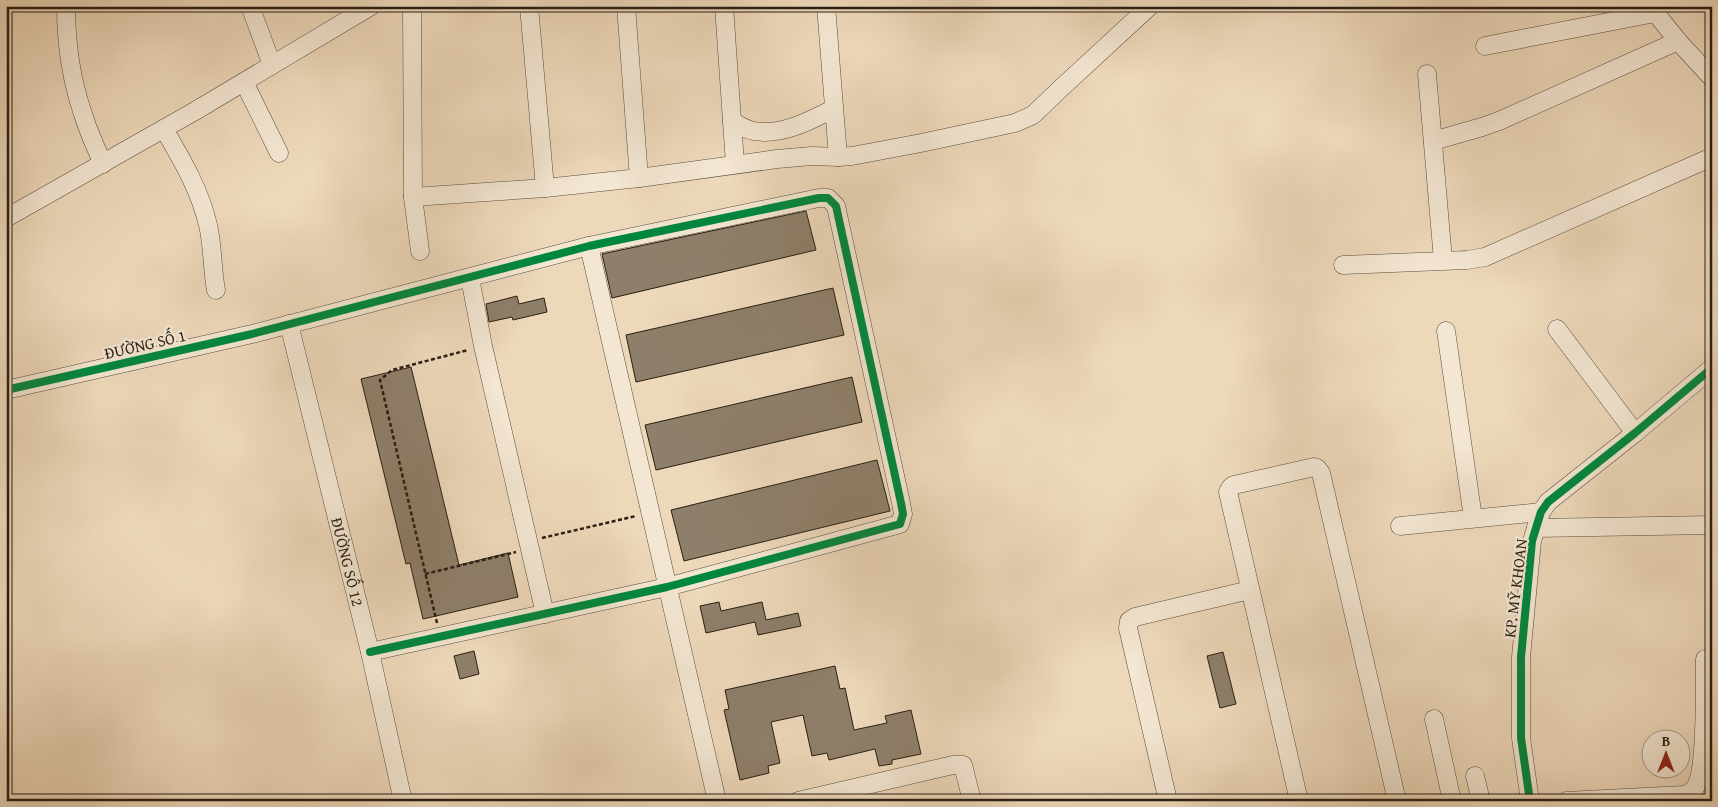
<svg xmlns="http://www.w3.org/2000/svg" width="1718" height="807" viewBox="0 0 1718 807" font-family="'Gentium Book Plus',serif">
<rect width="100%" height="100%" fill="#edd8ba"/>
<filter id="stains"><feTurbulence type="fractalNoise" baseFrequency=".004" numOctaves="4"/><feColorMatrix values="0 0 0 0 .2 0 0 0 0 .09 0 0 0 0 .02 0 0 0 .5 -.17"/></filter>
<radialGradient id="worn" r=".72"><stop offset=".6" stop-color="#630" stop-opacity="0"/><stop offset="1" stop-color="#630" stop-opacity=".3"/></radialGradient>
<!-- building -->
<g fill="#8e7f6a" stroke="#281e14">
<polygon points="806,211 816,250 612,298 602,254"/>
<polygon points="833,288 844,335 636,382 626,335"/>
<polygon points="517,296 519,304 544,298 547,312 513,320 512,317 489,322 486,304"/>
<polygon points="411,367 459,565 508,553 518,597 423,619 410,563 406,564 361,379"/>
<polygon points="852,377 862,422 656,470 645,425"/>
<polygon points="877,460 890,511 684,561 671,510"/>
<polygon points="719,602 721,611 762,602 766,620 798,613 801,626 758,635 755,622 706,633 700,606"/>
<polygon points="474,651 479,674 460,679 454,656"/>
<polygon points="1223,652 1236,704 1220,708 1207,656"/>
<polygon points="835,666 840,689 845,688 854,730 887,723 885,716 911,710 921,754 892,760 892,764 879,766 875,749 829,760 827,753 812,756 803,715 771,722 780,763 768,766 769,773 740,780 724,710 729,709 725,690"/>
</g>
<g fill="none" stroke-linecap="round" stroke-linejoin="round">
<!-- minor casing -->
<g stroke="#594c3e" stroke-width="19">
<g id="minor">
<path d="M66,6C66,43 71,79 83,114C88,131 96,148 103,164"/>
<polyline points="250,6 272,65"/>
<polyline points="412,6 413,197 420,251"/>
<polyline points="529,6 545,188"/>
<polyline points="626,6 639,178"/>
<polyline points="724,6 735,164"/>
<polyline points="826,6 838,157"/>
<polyline points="1650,6 1678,41 1712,78"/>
<polyline points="1485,46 1655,13"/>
<polyline points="1427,74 1443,260"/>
<polyline points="244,82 279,153"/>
<path d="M732,121C739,125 746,130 754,131C782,136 809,121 833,109"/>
<path d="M164,129C182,160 200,190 208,225C213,246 212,269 216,290"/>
<polyline points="1433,141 1482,127 1499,121 1678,41"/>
<polyline points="413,197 545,188 639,178 777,159 812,156 838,157 852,156 921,143 1015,123 1033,115 1059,90 1150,6"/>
<polyline points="6,218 195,111 371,6"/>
<polyline points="589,246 717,801"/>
<polyline points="1343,265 1467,260 1485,257 1712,157"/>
<polyline points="470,278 483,346 545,614"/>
<path id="s1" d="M289,324L370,652L403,801"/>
<polyline points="1557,329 1635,433"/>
<polyline points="1446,331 1473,518"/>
<polyline points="6,390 252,334 589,246 819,198 828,198 836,206 901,503 903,514 900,524 667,587 370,652"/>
<polyline points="1400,526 1541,512"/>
<polyline points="1536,528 1712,525"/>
<polyline points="1434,719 1452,801"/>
<polyline points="1475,776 1481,801"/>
<polyline points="798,801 953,765 963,765 972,801"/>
<polyline points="1168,801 1128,628 1129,621 1135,617 1250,590"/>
<polyline points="1299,801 1228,492 1231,487 1234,485 1314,467 1317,468 1321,473 1397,801"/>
<polyline points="1530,801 1521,738 1521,657 1532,541 1541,512 1548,502 1635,433 1712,368"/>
<path d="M1566,801L1684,795C1687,794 1692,792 1694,789C1708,773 1704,684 1705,659"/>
</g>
</g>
<!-- path -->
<g stroke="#281e14" stroke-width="2.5" stroke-dasharray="4 2.5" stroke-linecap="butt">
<polyline points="542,538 636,516"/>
<polyline points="425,574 516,552"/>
<polyline points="437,623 380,380 392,370 468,350"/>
</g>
<!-- minor -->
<use href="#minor" stroke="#f3e6d2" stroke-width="18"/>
<!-- cycleway casing -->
<g stroke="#f3e6d2" stroke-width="11">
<g id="cycleway">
<polyline points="6,390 252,334 589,246 819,198 828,198 836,206 901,503 903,514 900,524 667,587 370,652"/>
<polyline points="1530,801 1521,738 1521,657 1532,541 1541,512 1548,502 1635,433 1712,368"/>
</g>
</g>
<!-- cycleway -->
<use href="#cycleway" stroke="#00873e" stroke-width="8"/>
</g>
<g text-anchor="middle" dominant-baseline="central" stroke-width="4.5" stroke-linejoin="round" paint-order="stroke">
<!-- street labels -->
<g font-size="16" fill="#281e14" stroke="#f3e6d2">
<text transform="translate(145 344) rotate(-13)">ĐƯỜNG SỐ 1</text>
<text stroke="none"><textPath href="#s1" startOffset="245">ĐƯỜNG SỐ 12</textPath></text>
<text transform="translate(1515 588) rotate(-83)">KP. MỸ KHOAN</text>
</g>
</g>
<!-- margin -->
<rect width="1718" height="807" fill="none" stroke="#edd8ba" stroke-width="25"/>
<rect x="8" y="8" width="1703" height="792" fill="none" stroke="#281e14" stroke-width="2.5"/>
<rect x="12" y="12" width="1693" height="782" fill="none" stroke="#281e14"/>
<!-- north arrow -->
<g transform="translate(1666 754)"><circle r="24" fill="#f3e6d2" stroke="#a29686"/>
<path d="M0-4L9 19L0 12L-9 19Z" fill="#8f2418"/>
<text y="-8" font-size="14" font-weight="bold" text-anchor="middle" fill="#281e14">B</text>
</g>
<rect width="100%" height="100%" filter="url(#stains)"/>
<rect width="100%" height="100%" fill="url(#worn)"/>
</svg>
